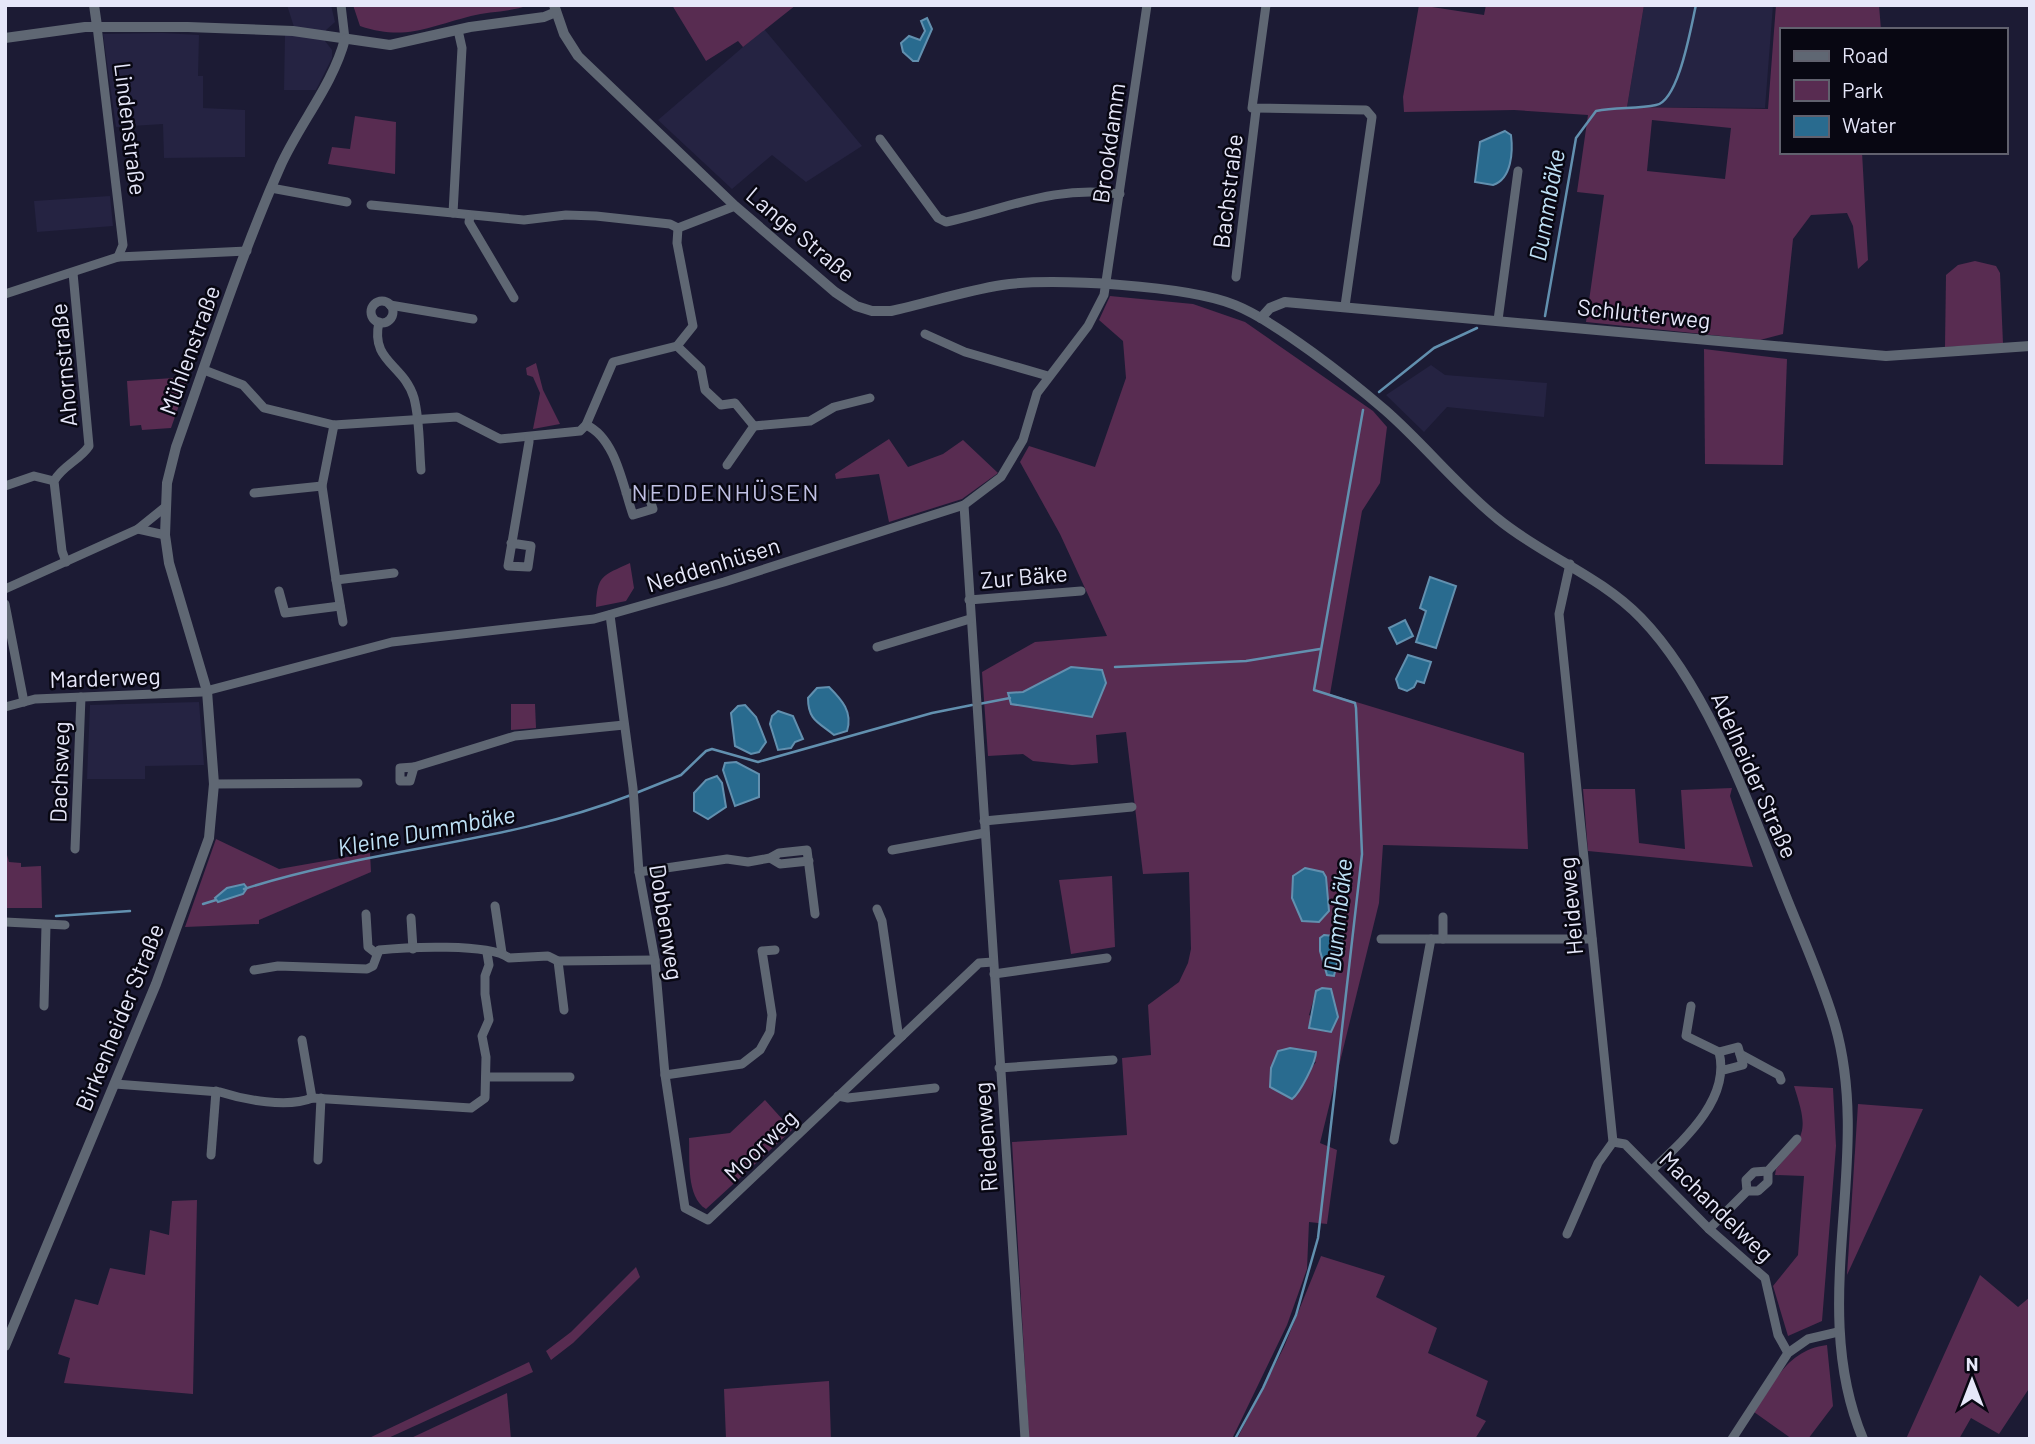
<svg xmlns="http://www.w3.org/2000/svg" width="2035" height="1444" viewBox="0 0 2035 1444" font-family="Barlow,sans-serif">
<rect width="100%" height="100%" fill="#1c1b34"/>
<!-- built -->
<g fill="#252342">
<polygon points="287,5 331,5 335,22 326,30 325,41 332,50 332,58 316,90 284,90 285,35 294,27"/>
<polygon points="1644,5 1773,5 1765,108 1627,107"/>
<polygon points="764,29 862,146 806,182 772,155 732,189 658,120"/>
<polygon points="162,33 199,35 198,76 203,76 203,108 245,110 245,157 164,158 163,124 116,127 103,34"/>
<polygon points="110,196 113,226 37,232 34,201"/>
<polygon points="1431,365 1445,375 1547,383 1544,417 1447,407 1424,432 1386,395"/>
<polygon points="199,702 204,765 145,766 145,779 87,779 90,705"/>
</g>
<!-- green -->
<g fill="#582c51" fill-rule="evenodd">
<path d="M353,5H529C511,12 490,11 471,16C428,27 405,41 360,26Z"/>
<polygon points="672,5 796,5 743,47 738,41 706,61"/>
<path d="M1419,5L1484,15L1486,5H1644L1627,107L1768,109L1776,5H1879L1881,30H1781V152H1862L1868,260L1858,269L1853,226L1847,213L1811,215L1793,239L1783,334L1760,340L1586,322L1604,195L1577,192L1588,115L1514,110L1404,112L1403,97ZM1652,120L1731,128L1725,179L1647,171Z"/>
<polygon points="355,116 396,122 395,174 328,164 332,147 350,149"/>
<polygon points="1975,261 1996,266 2000,273 2003,344 1945,347 1946,275 1958,265"/>
<path d="M1110,296L1193,304L1245,322L1373,411L1387,427L1380,483L1362,511L1330,694L1524,753L1528,849L1383,845L1379,903L1320,1143L1337,1150L1327,1224L1309,1222L1307,1269L1287,1325L1232,1439H1029L1012,1142L1127,1135L1122,1058L1151,1055L1148,1005L1179,982L1188,963L1191,949L1189,872L1143,874L1126,732L1096,735L1098,763L1072,765L1033,761L1023,754L988,756L982,672L1035,642L1107,636L1060,534L1020,462L1029,446L1095,467L1126,378L1123,341L1099,320ZM1071,667L1092,717L1009,693L1023,692ZM1322,988L1331,990L1338,1017L1332,1027L1309,1015L1316,991ZM1278,1052L1316,1062L1303,1079L1271,1069Z"/>
<polygon points="1704,349 1787,359 1783,465 1705,464"/>
<polygon points="536,363 543,390 560,424 533,429 540,393 533,377 527,375 526,368"/>
<polygon points="189,377 171,428 142,430 141,425 130,426 127,381"/>
<polygon points="889,439 908,467 943,454 963,440 998,473 962,499 889,522 879,474 836,479 835,474"/>
<path d="M630,563L634,588L626,601L596,607C597,575 602,576 630,563Z"/>
<polygon points="511,704 535,704 536,728 511,730"/>
<polygon points="1732,788 1730,796 1753,867 1588,851 1583,789 1635,789 1639,843 1685,849 1681,790"/>
<polygon points="216,839 279,869 370,853 371,872 259,920 259,924 185,927"/>
<polygon points="5,848 9,862 21,863 21,867 41,866 42,908 5,908"/>
<polygon points="1112,876 1115,947 1071,954 1059,880"/>
<path d="M1794,1086L1833,1088L1836,1146L1822,1321L1788,1336L1773,1286L1798,1255L1804,1176L1775,1175L1776,1169C1807,1134 1808,1130 1794,1086Z"/>
<path d="M765,1100L792,1130L706,1209C686,1197 690,1159 689,1138L730,1133Z"/>
<polygon points="1858,1104 1923,1109 1847,1275"/>
<polygon points="197,1200 193,1394 64,1383 70,1358 58,1354 75,1299 98,1305 110,1268 145,1275 150,1230 169,1235 172,1201"/>
<polygon points="1321,1256 1385,1276 1376,1297 1437,1328 1428,1353 1488,1381 1476,1416 1486,1421 1475,1439 1237,1439 1284,1347"/>
<polygon points="636,1267 640,1277 573,1343 551,1360 546,1351 571,1332"/>
<polygon points="1980,1275 2018,1307 2030,1297 2030,1387 1999,1434 1971,1418 1959,1439 1906,1439"/>
<path d="M1827,1345L1833,1406L1808,1439H1792L1754,1412C1775,1382 1787,1350 1827,1345Z"/>
<polygon points="529,1362 533,1372 386,1439 367,1439"/>
<polygon points="829,1381 831,1439 726,1439 724,1389"/>
<polygon points="507,1393 511,1439 409,1439"/>
</g>
<!-- water -->
<g fill="#296b8f" stroke="#6290af" stroke-width="2">
<polygon points="927,18 932,29 918,61 913,61 903,52 901,43 909,36 920,40 925,31 921,21"/>
<path d="M1505,131L1511,135C1513,151 1512,179 1493,185L1475,182L1480,142Z"/>
<polygon points="1430,577 1456,586 1436,648 1416,642 1426,611 1420,608"/>
<polygon points="1405,620 1413,636 1397,644 1389,628"/>
<polygon points="1408,655 1431,662 1424,683 1417,681 1414,687 1407,691 1399,688 1396,679"/>
<polygon points="1071,667 1102,670 1106,683 1092,717 1011,704 1008,693 1023,692"/>
<path d="M829,687C842,700 853,712 847,731L834,735C818,722 808,720 808,698L817,688Z"/>
<polygon points="745,705 756,717 766,742 759,752 751,754 735,746 731,713 738,706"/>
<polygon points="778,711 793,716 803,739 795,742 791,748 778,750 770,724 772,716"/>
<polygon points="736,762 759,774 759,797 735,806 723,770 725,763"/>
<polygon points="717,776 722,783 726,807 708,819 694,811 694,793 706,780"/>
<polygon points="1305,868 1323,872 1326,877 1329,911 1319,922 1302,921 1292,898 1293,876"/>
<polygon points="244,884 247,888 243,894 218,902 215,898 227,888"/>
<polygon points="1324,935 1343,937 1334,976 1327,975 1320,951 1320,938"/>
<polygon points="1322,988 1331,989 1338,1017 1331,1032 1309,1028 1316,991"/>
<path d="M1290,1048L1316,1052C1316,1062 1300,1093 1292,1099L1270,1087L1271,1068L1278,1051Z"/>
</g>
<g fill="none" stroke-linecap="round" stroke-linejoin="round">
<!-- stream -->
<g stroke="#6290af" stroke-width="2.5">
<path d="M1545,316L1576,138L1596,111C1616,107 1637,109 1656,105C1679,101 1691,26 1696,5"/>
<polyline points="1379,392 1434,348 1477,328"/>
<polyline points="1115,667 1246,661 1320,649"/>
<polyline points="979,704 1010,698"/>
<polyline points="636,793 681,775 706,751 712,749 758,762 932,713 972,705"/>
<path d="M244,889C371,848 506,844 631,795"/>
<polyline points="203,904 216,900"/>
<polyline points="56,916 130,911"/>
<polyline points="1235,1439 1263,1388 1296,1315 1318,1238 1362,854 1356,708 1355,703 1314,690 1363,410"/>
</g>
<!-- minor -->
<g stroke="#5f6773" stroke-width="9">
<polyline points="341,5 345,39"/>
<polyline points="1266,5 1252,108 1366,110 1372,117 1345,306"/>
<polyline points="97,26 123,245 118,257"/>
<polyline points="458,30 462,48 453,213 524,220 566,215 596,216 670,224 678,228 735,206"/>
<path d="M880,139L938,218L946,222C1010,208 1053,185 1120,194"/>
<polyline points="271,188 347,202"/>
<polyline points="371,205 453,213"/>
<polyline points="470,216 469,222 514,298"/>
<polyline points="1236,277 1256,110"/>
<polyline points="5,294 118,257 247,251"/>
<circle cx="382" cy="312" r="11"/>
<polyline points="390,305 473,319"/>
<polyline points="1498,320 1518,171"/>
<path d="M379,322C370,362 404,364 414,398C420,421 419,446 421,470"/>
<polyline points="925,334 965,352 1048,376"/>
<polyline points="677,346 701,369 705,390 721,405 735,403 754,426 727,465"/>
<polyline points="204,370 243,385 264,408 334,425 457,417 500,439 580,431 586,425 613,362 677,346 693,326 677,243 678,228"/>
<polyline points="334,425 322,486 336,580 394,573"/>
<path d="M586,425C616,438 623,487 633,515L653,509L648,494L626,493"/>
<polyline points="754,426 810,421 834,407 870,398"/>
<polyline points="5,486 34,476 54,481"/>
<polyline points="254,493 322,486"/>
<polyline points="964,505 1025,1439"/>
<polyline points="138,529 165,535"/>
<polyline points="511,543 531,546 528,567 508,566 529,442 529,437"/>
<path d="M66,562L62,551L54,481C62,466 80,460 89,446L73,273"/>
<polyline points="336,580 343,622"/>
<polyline points="5,589 138,529 164,508"/>
<polyline points="279,591 285,613 340,606"/>
<polyline points="969,600 1081,591"/>
<polyline points="5,604 24,702"/>
<polyline points="610,615 633,788 639,872 655,960 665,1075 685,1208 708,1220 979,963 993,962"/>
<polyline points="877,647 970,619"/>
<polyline points="5,707 35,699 202,692 392,642 594,619 724,582 964,505 1001,477 1023,440 1037,393 1088,326 1104,295 1147,5"/>
<polyline points="414,767 515,736 624,725"/>
<polygon points="414,767 410,781 400,781 400,768"/>
<polyline points="214,784 358,783"/>
<polyline points="984,821 1132,807"/>
<polyline points="75,849 81,697"/>
<polyline points="892,850 985,833"/>
<polyline points="770,858 780,864 809,861"/>
<polyline points="639,872 727,859 748,862 770,858 779,853 807,850 815,914"/>
<polyline points="495,906 502,953"/>
<polyline points="877,909 882,921 898,1032 902,1036"/>
<polyline points="366,914 368,947 377,954"/>
<polyline points="411,918 413,949"/>
<polyline points="5,922 65,925"/>
<polyline points="1381,939 1592,939"/>
<polyline points="1443,939 1443,917"/>
<polyline points="558,961 564,1010"/>
<path d="M254,970L278,966L367,969L373,966L379,950C406,947 490,943 509,958L548,956L558,961L655,960"/>
<polyline points="994,974 1107,958"/>
<polyline points="44,1006 46,925"/>
<polyline points="1691,1006 1686,1036 1719,1052"/>
<polyline points="302,1040 312,1098"/>
<polyline points="1740,1054 1779,1075 1781,1080"/>
<polyline points="999,1068 1113,1060"/>
<polyline points="665,1075 742,1064 760,1050 770,1032 772,1015 762,951 775,950"/>
<polyline points="486,1077 570,1077"/>
<path d="M115,1084L220,1092C245,1100 288,1108 312,1098L471,1108L485,1098L486,1057L482,1036L489,1020L485,994V976L489,965L487,953"/>
<polyline points="838,1096 848,1098 935,1088"/>
<polyline points="1394,1140 1431,939"/>
<polyline points="1613,1142 1625,1144 1709,1229 1765,1278 1778,1335 1788,1353"/>
<polyline points="211,1155 216,1091"/>
<polyline points="318,1160 321,1098"/>
<path d="M1652,1170C1684,1140 1731,1099 1719,1052L1738,1047L1743,1065L1724,1070"/>
<polyline points="1747,1191 1746,1180 1754,1172 1768,1171 1797,1139"/>
<polyline points="1709,1229 1747,1191 1758,1191 1768,1182 1768,1171"/>
<polyline points="1567,1234 1598,1163 1613,1142 1559,614 1570,564"/>
<polyline points="1732,1439 1788,1353 1808,1339 1838,1332"/>
</g>
<!-- tertiary -->
<g stroke="#5f6773" stroke-width="10">
<polyline points="94,5 97,26"/>
<path d="M554,5L564,34L578,56L735,206L835,292L856,306L872,311H891C928,303 964,291 1002,285C1051,277 1189,286 1235,305C1277,322 1349,379 1385,410C1424,444 1457,486 1498,519C1543,556 1599,575 1641,618C1707,686 1750,806 1785,894C1802,937 1822,980 1835,1025C1874,1161 1806,1303 1863,1439"/>
<polyline points="5,38 85,27 188,27 293,31 390,45 470,27 544,17 556,12"/>
<polyline points="1261,318 1270,308 1285,302 1886,356 2030,346"/>
<path d="M5,1346L156,984L209,838L214,784L207,691L169,563L165,535L167,483L176,447C209,354 240,258 280,167C299,124 333,85 345,39"/>
</g>
</g>
<g text-anchor="middle" dominant-baseline="central" stroke-width="5" stroke-linejoin="round" paint-order="stroke">
<!-- street labels -->
<g font-size="23" fill="#e6e7f9" stroke="#080712">
<text transform="translate(131 129) rotate(83)">Lindenstraße</text>
<text transform="translate(1108 143) rotate(-82)">Brookdamm</text>
<text transform="translate(1227 191) rotate(-83)">Bachstraße</text>
<text transform="translate(801 234) rotate(40)">Lange Straße</text>
<text transform="translate(1644 313) rotate(6)">Schlutterweg</text>
<text transform="translate(189 350) rotate(-70)">Mühlenstraße</text>
<text transform="translate(63 365) rotate(-95)">Ahornstraße</text>
<text transform="translate(713 564) rotate(-17)">Neddenhüsen</text>
<text transform="translate(1024 576) rotate(-5)">Zur Bäke</text>
<text transform="translate(105 677) rotate(-2)">Marderweg</text>
<text transform="translate(59 772) rotate(-88)">Dachsweg</text>
<text transform="translate(1755 775) rotate(66)">Adelheider Straße</text>
<text transform="translate(1570 906) rotate(-95)">Heideweg</text>
<text transform="translate(667 922) rotate(81)">Dobbenweg</text>
<text transform="translate(119 1017) rotate(-68)">Birkenheider Straße</text>
<text transform="translate(985 1137) rotate(-94)">Riedenweg</text>
<text transform="translate(760 1145) rotate(-44)">Moorweg</text>
<text transform="translate(1717 1206) rotate(44)">Machandelweg</text>
</g>
<!-- water labels -->
<g font-size="24" font-style="italic" fill="#bfe1f6" stroke="#080712">
<text transform="translate(1546 205) rotate(-80)">Dummbäke</text>
<text transform="translate(426 830) rotate(-11)">Kleine Dummbäke</text>
<text transform="translate(1337 915) rotate(-84)">Dummbäke</text>
</g>
<!-- neighbourhood labels -->
<g font-size="24" letter-spacing="2" fill="#c0c0e3" stroke="#080712">
<text x="726" y="491">NEDDENHÜSEN</text>
</g>
</g>
<!-- border -->
<rect width="2035" height="1444" fill="none" stroke="#e6e7f9" stroke-width="14"/>
<!-- legend -->
<rect x="1780" y="28" width="228" height="126" fill="#080712" stroke="#61616e" stroke-width="2"/>
<rect x="1794" y="51" width="35" height="10" fill="#5f6773" stroke="#61616e" stroke-width="2"/>
<text x="1842" y="63" font-size="21" fill="#e6e7f9">Road</text>
<rect x="1794" y="80" width="35" height="21" fill="#582c51" stroke="#61616e" stroke-width="2"/>
<text x="1842" y="98" font-size="21" fill="#e6e7f9">Park</text>
<rect x="1794" y="116" width="35" height="21" fill="#296b8f" stroke="#61616e" stroke-width="2"/>
<text x="1842" y="133" font-size="21" fill="#e6e7f9">Water</text>
<!-- north arrow -->
<g transform="translate(1972 1381)" stroke="#080712" stroke-width="5" paint-order="stroke">
<path d="M0-5L12 26L0 18L-12 26Z" fill="#e6e7f9"/>
<text y="-10" font-size="19" font-weight="bold" text-anchor="middle" fill="#e6e7f9">N</text>
</g>
</svg>
